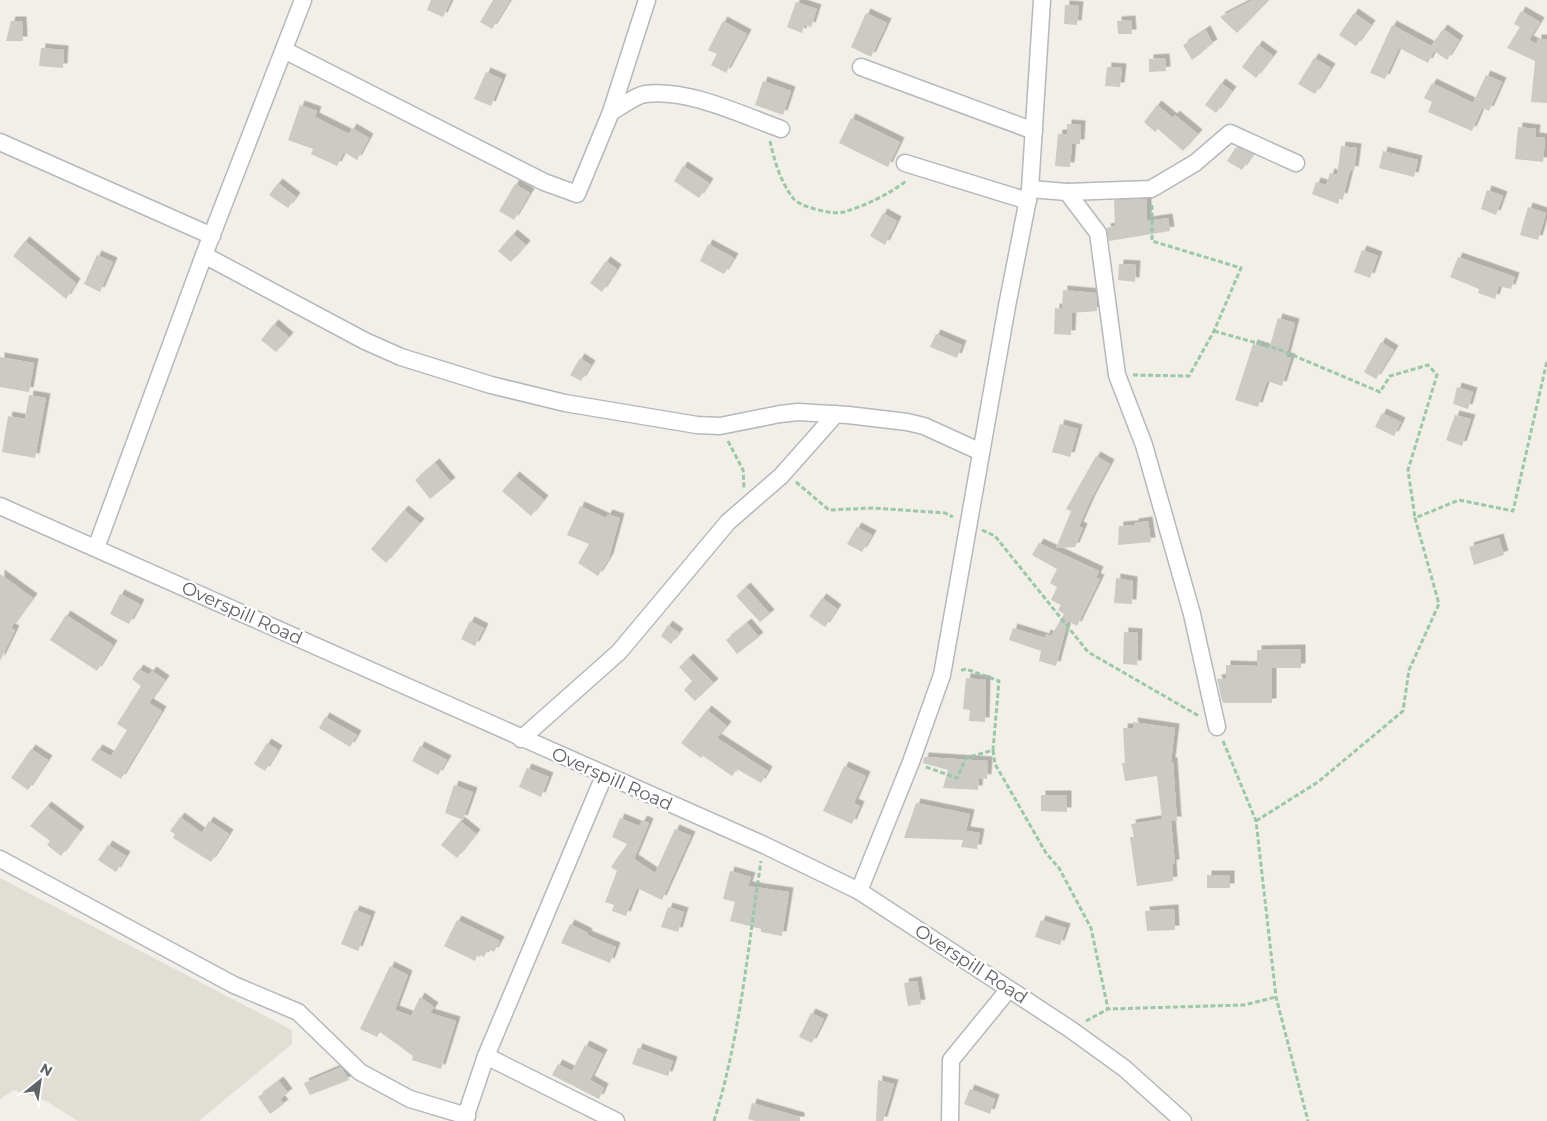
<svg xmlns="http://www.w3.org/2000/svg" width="1547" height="1121" viewBox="0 0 1547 1121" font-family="Montserrat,sans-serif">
<defs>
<filter id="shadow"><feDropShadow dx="4.5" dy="-4.5" stdDeviation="0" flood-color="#0004"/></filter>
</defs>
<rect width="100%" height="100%" fill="#f1efe8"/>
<!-- education -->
<polygon fill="#e1ded6" points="0,878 292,1030 292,1044 199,1121 78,1121 46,1101 14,1090 0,1099"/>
<!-- building -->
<g fill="#cccac5" filter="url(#shadow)">
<polygon points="431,0 451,0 443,17 427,10"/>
<polygon points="493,0 510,0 492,29 480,22"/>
<polygon points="1253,0 1269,0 1237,33 1220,17"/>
<polygon points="796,2 817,9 811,27 804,25 802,33 787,27"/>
<polygon points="1065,5 1079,6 1077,25 1064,24"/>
<polygon points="1521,11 1540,22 1529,40 1537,44 1537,39 1547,39 1547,103 1531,102 1535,61 1507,48 1520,27 1514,24"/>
<polygon points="866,13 887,23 871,57 851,47"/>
<polygon points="1354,13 1371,25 1356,46 1339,35"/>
<polygon points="1131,20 1132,34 1118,34 1117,21"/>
<polygon points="11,21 22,21 23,41 6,41"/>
<polygon points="723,21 747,34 726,73 711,65 717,54 708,50"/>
<polygon points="1392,25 1431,46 1443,29 1459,40 1447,60 1434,51 1428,63 1399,48 1385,79 1370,73"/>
<polygon points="1206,30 1213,44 1202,50 1203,52 1192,60 1183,45"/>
<polygon points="1258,45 1273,56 1256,78 1242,67"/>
<polygon points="41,48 64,50 63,68 39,66"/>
<polygon points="1165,58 1166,71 1149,72 1149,59"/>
<polygon points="1314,58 1331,68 1315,94 1298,84"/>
<polygon points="1107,67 1122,68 1120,87 1105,86"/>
<polygon points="486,72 502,79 491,106 474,99"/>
<polygon points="1486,75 1502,82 1489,111 1474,104 1482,108 1472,131 1428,112 1432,102 1424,98 1432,83 1473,103"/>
<polygon points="763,81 791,91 783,115 755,105"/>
<polygon points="1221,83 1232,91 1216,113 1205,105"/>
<polygon points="300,105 317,111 315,117 349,134 352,128 369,138 357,160 344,152 337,166 311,154 313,149 288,140"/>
<polygon points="1157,105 1173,118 1175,115 1198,134 1183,151 1158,129 1155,132 1144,122"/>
<polygon points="851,118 900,142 888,167 839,143"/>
<polygon points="1067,124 1081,125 1080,144 1072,144 1070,167 1055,166 1058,134 1067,134"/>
<polygon points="1518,127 1536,129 1535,137 1545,138 1543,162 1515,159"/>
<polygon points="1341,146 1357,148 1354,171 1350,170 1343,198 1340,197 1338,204 1312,194 1316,182 1326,185 1330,173 1337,175"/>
<polygon points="1236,147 1253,154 1242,170 1227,161"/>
<polygon points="1383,151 1418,160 1414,177 1379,168"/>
<polygon points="683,166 709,183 699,198 674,181"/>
<polygon points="278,183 296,197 288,208 269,195"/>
<polygon points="515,184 530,193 514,220 499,211"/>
<polygon points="1487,190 1503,196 1496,215 1481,209"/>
<polygon points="1147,199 1147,221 1168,218 1170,231 1109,241 1106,228 1115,226 1114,200"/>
<polygon points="1528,207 1546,213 1538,240 1520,235"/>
<polygon points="883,213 897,221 885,245 870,236"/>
<polygon points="513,234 526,245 511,262 498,251"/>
<polygon points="25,241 76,283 66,299 13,256"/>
<polygon points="708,244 734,258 724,274 700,261"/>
<polygon points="1362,250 1378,256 1370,278 1354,272"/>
<polygon points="97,255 113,262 100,292 84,284"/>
<polygon points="1458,257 1515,277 1511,289 1499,286 1495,299 1478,293 1479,289 1450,277"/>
<polygon points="606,261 617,269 602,292 590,283"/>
<polygon points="1119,264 1136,265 1135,282 1118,280"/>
<polygon points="1063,290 1096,293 1097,311 1072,313 1071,335 1054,334 1055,308 1062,309"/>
<polygon points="1278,318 1295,323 1286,357 1291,358 1282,386 1267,381 1258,407 1235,400 1253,344 1269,349"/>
<polygon points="274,324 289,337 276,352 261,340"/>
<polygon points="936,334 962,345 957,358 930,347"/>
<polygon points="1381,342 1394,350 1376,379 1364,372"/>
<polygon points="0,357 34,363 29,392 0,387"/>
<polygon points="580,358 591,365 581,381 570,375"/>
<polygon points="1457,387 1473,392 1468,409 1453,404"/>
<polygon points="29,395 46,398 35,458 2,452 8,416 25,419"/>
<polygon points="1382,413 1401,422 1394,436 1375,427"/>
<polygon points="1455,415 1471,419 1462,446 1446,440"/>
<polygon points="1060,424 1078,429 1070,457 1052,452"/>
<polygon points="1096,456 1110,464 1091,499 1079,526 1083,528 1075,547 1056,548 1071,511 1066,509"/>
<polygon points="435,463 451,482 430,499 415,480"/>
<polygon points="515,476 544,500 531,516 502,491"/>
<polygon points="580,506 606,518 608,514 620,518 609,558 598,576 578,563 589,544 567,535"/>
<polygon points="404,510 420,523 386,563 371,549"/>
<polygon points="1148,521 1151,542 1118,545 1119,526 1134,525 1134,523"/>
<polygon points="857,527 872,535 862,552 847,544"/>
<polygon points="1499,538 1504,555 1474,565 1469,547"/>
<polygon points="1039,543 1099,571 1096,578 1100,579 1077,626 1068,621 1056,666 1039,661 1041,651 1009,640 1013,628 1045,638 1046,634 1051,636 1064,614 1058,610 1061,605 1051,600 1057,587 1050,583 1057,569 1032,555"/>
<polygon points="0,574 33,598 11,628 15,630 0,661"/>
<polygon points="1116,578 1133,581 1132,604 1114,603"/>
<polygon points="746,587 770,614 760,622 736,596"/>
<polygon points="120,594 140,604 129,624 110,614"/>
<polygon points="822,598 837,609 825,627 809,616"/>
<polygon points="66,615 113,645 97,671 50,640"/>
<polygon points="470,621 484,628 475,646 461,639"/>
<polygon points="747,623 759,637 737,654 726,640"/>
<polygon points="668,625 679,633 671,644 661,636"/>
<polygon points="1124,632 1138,633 1137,665 1123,664"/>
<polygon points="1301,649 1301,668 1272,668 1272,703 1224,703 1222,701 1217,679 1226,678 1226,665 1257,666 1257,650"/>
<polygon points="689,658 714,683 695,701 684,690 692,681 679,667"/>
<polygon points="139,669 149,675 152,671 165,680 149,703 162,711 121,779 91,760 98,749 111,756 127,730 117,724 141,686 132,679"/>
<polygon points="966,678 986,680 985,722 969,721 970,710 963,709"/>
<polygon points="707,710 727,726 717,738 768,771 761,783 737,769 732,776 703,756 701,758 681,743"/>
<polygon points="325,717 357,735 350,747 319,728"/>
<polygon points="1133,722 1175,728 1171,762 1173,762 1177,821 1171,821 1175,864 1172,864 1173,881 1137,886 1130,837 1134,837 1131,824 1162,819 1157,776 1125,781 1122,763 1125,763 1123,728 1134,728"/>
<polygon points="267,743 278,750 265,771 254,764"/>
<polygon points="420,746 447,760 438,775 412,761"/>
<polygon points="31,749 48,760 28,790 11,778"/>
<polygon points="924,757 988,761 987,779 979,778 978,790 943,788 948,770 923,763"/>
<polygon points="844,766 866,776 854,803 860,806 852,824 823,811"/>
<polygon points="527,768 549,777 541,797 519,787"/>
<polygon points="454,785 473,792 463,820 445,813"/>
<polygon points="1041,795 1067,795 1067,812 1041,811"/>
<polygon points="916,803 970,814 966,831 980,833 977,849 961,847 963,840 904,838"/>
<polygon points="47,806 80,831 61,856 47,845 50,841 30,826"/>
<polygon points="180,817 202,833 209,821 229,834 211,862 173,838 175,834 170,831"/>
<polygon points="620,818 639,826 643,820 649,823 634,859 655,873 675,829 691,836 662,900 637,888 626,916 612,911 614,905 605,902 617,871 611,867 627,844 612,837"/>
<polygon points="460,821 476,834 457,858 441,845"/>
<polygon points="108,845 126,856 116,872 98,860"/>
<polygon points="730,871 751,877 748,886 789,892 782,936 761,932 761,929 730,921 735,902 723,899"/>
<rect x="1207" y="875" width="23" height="13"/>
<polygon points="668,907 684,912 678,932 661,927"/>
<polygon points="1174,909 1175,930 1147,931 1145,911"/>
<polygon points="355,910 371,916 358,951 341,944"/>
<polygon points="457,920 500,941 494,952 488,949 484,957 478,954 475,961 444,946"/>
<polygon points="1041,920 1066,928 1060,945 1035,937"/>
<polygon points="570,924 588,933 587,935 616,947 610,963 561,943"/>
<polygon points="390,966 408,975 395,1010 411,1016 420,997 434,1007 430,1013 456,1021 441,1069 412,1060 413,1056 380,1032 377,1037 360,1029"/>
<polygon points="917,981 921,1004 908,1006 904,983"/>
<polygon points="811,1013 824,1019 812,1043 799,1037"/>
<polygon points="585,1045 603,1054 590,1080 604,1088 599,1099 552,1075 558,1064 572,1071"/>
<polygon points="638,1048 673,1061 668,1076 632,1064"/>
<polygon points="341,1067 349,1080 310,1095 304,1083"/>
<polygon points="878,1080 894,1084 883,1121 876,1121"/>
<polygon points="279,1081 288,1093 280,1099 284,1104 270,1114 258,1097"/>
<polygon points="970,1089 995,1099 990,1114 964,1104"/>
<polygon points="752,1103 800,1117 800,1121 755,1121 748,1119"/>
</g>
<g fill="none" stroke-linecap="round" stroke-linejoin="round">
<!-- minor casing -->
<g stroke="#b5b8bc" stroke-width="19">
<g id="minor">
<polyline points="284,50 544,182 577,194 611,112 647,0"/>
<polyline points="861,67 1034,131"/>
<path d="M611,112C621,107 634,96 645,94C687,88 742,115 781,129"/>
<polyline points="0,142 212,236"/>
<polyline points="905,163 1028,201"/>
<polyline points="1030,189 1067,192 1098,233 1117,375 1144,445 1192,614 1217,727"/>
<polyline points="1067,192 1151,189 1195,163 1230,133 1296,163"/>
<polyline points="204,255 365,341 401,357 491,385 565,403 697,425 720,426 780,414 798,412 848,415 907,422 924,426 981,452"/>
<polyline points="0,506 764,845 859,891 1070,1029 1124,1068 1183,1121"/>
<polyline points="96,548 204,255 303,0"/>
<polyline points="521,739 619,652 728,522 781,476 836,414"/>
<polyline points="0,859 234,985 298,1012 360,1072 410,1099 467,1116"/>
<polyline points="859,891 911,762 942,675 1007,306 1030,189 1042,0"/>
<polyline points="486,1056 616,1121"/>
<polyline points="464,1121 486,1056 604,776"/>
<polyline points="950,1121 951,1060 1009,989"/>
</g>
</g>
<!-- path -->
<g stroke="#9cc7a9" stroke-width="3" stroke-dasharray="5 2.5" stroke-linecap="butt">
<path d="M770,141C774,160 781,183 793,198C799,207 833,215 844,212C864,206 890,194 906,181"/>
<polyline points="1214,331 1278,349 1380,392 1390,376 1428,365 1437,375 1408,470 1415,518"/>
<polyline points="1133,375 1189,376 1214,331 1241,268 1152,241 1152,205"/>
<polyline points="728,441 743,470 744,488"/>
<polyline points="796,482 829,510 873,508 945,513 953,517"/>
<polyline points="982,530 995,536 1088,652 1199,716"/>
<polyline points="1223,741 1256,821 1276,997 1308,1121"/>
<polyline points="993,750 995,764 1046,853 1059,868 1091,928 1108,1009"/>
<polyline points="926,767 957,778 966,758 993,750 999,681 966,669 959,671"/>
<polyline points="1256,821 1318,782 1403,711 1409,670 1439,604 1415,518 1459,500 1513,511 1547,361"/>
<polyline points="1086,1021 1108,1009 1244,1005 1276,997"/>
<path d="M714,1121C740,1037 748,948 761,861"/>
</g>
<!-- minor -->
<use href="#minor" stroke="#fff" stroke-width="16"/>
</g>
<g text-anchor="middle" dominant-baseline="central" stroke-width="4.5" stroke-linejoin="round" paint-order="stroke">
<!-- street labels -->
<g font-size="18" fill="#5f6368" stroke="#fff">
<text transform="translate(242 613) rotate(24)">Overspill Road</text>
<text transform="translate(612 779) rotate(24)">Overspill Road</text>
<text transform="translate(971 964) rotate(33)">Overspill Road</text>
</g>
</g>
<!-- north arrow -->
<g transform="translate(40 1081) rotate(30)" stroke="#ffffff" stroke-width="4" paint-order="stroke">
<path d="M0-4L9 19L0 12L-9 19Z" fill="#5f6368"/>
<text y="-8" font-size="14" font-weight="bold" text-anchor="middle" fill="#5f6368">N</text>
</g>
</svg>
